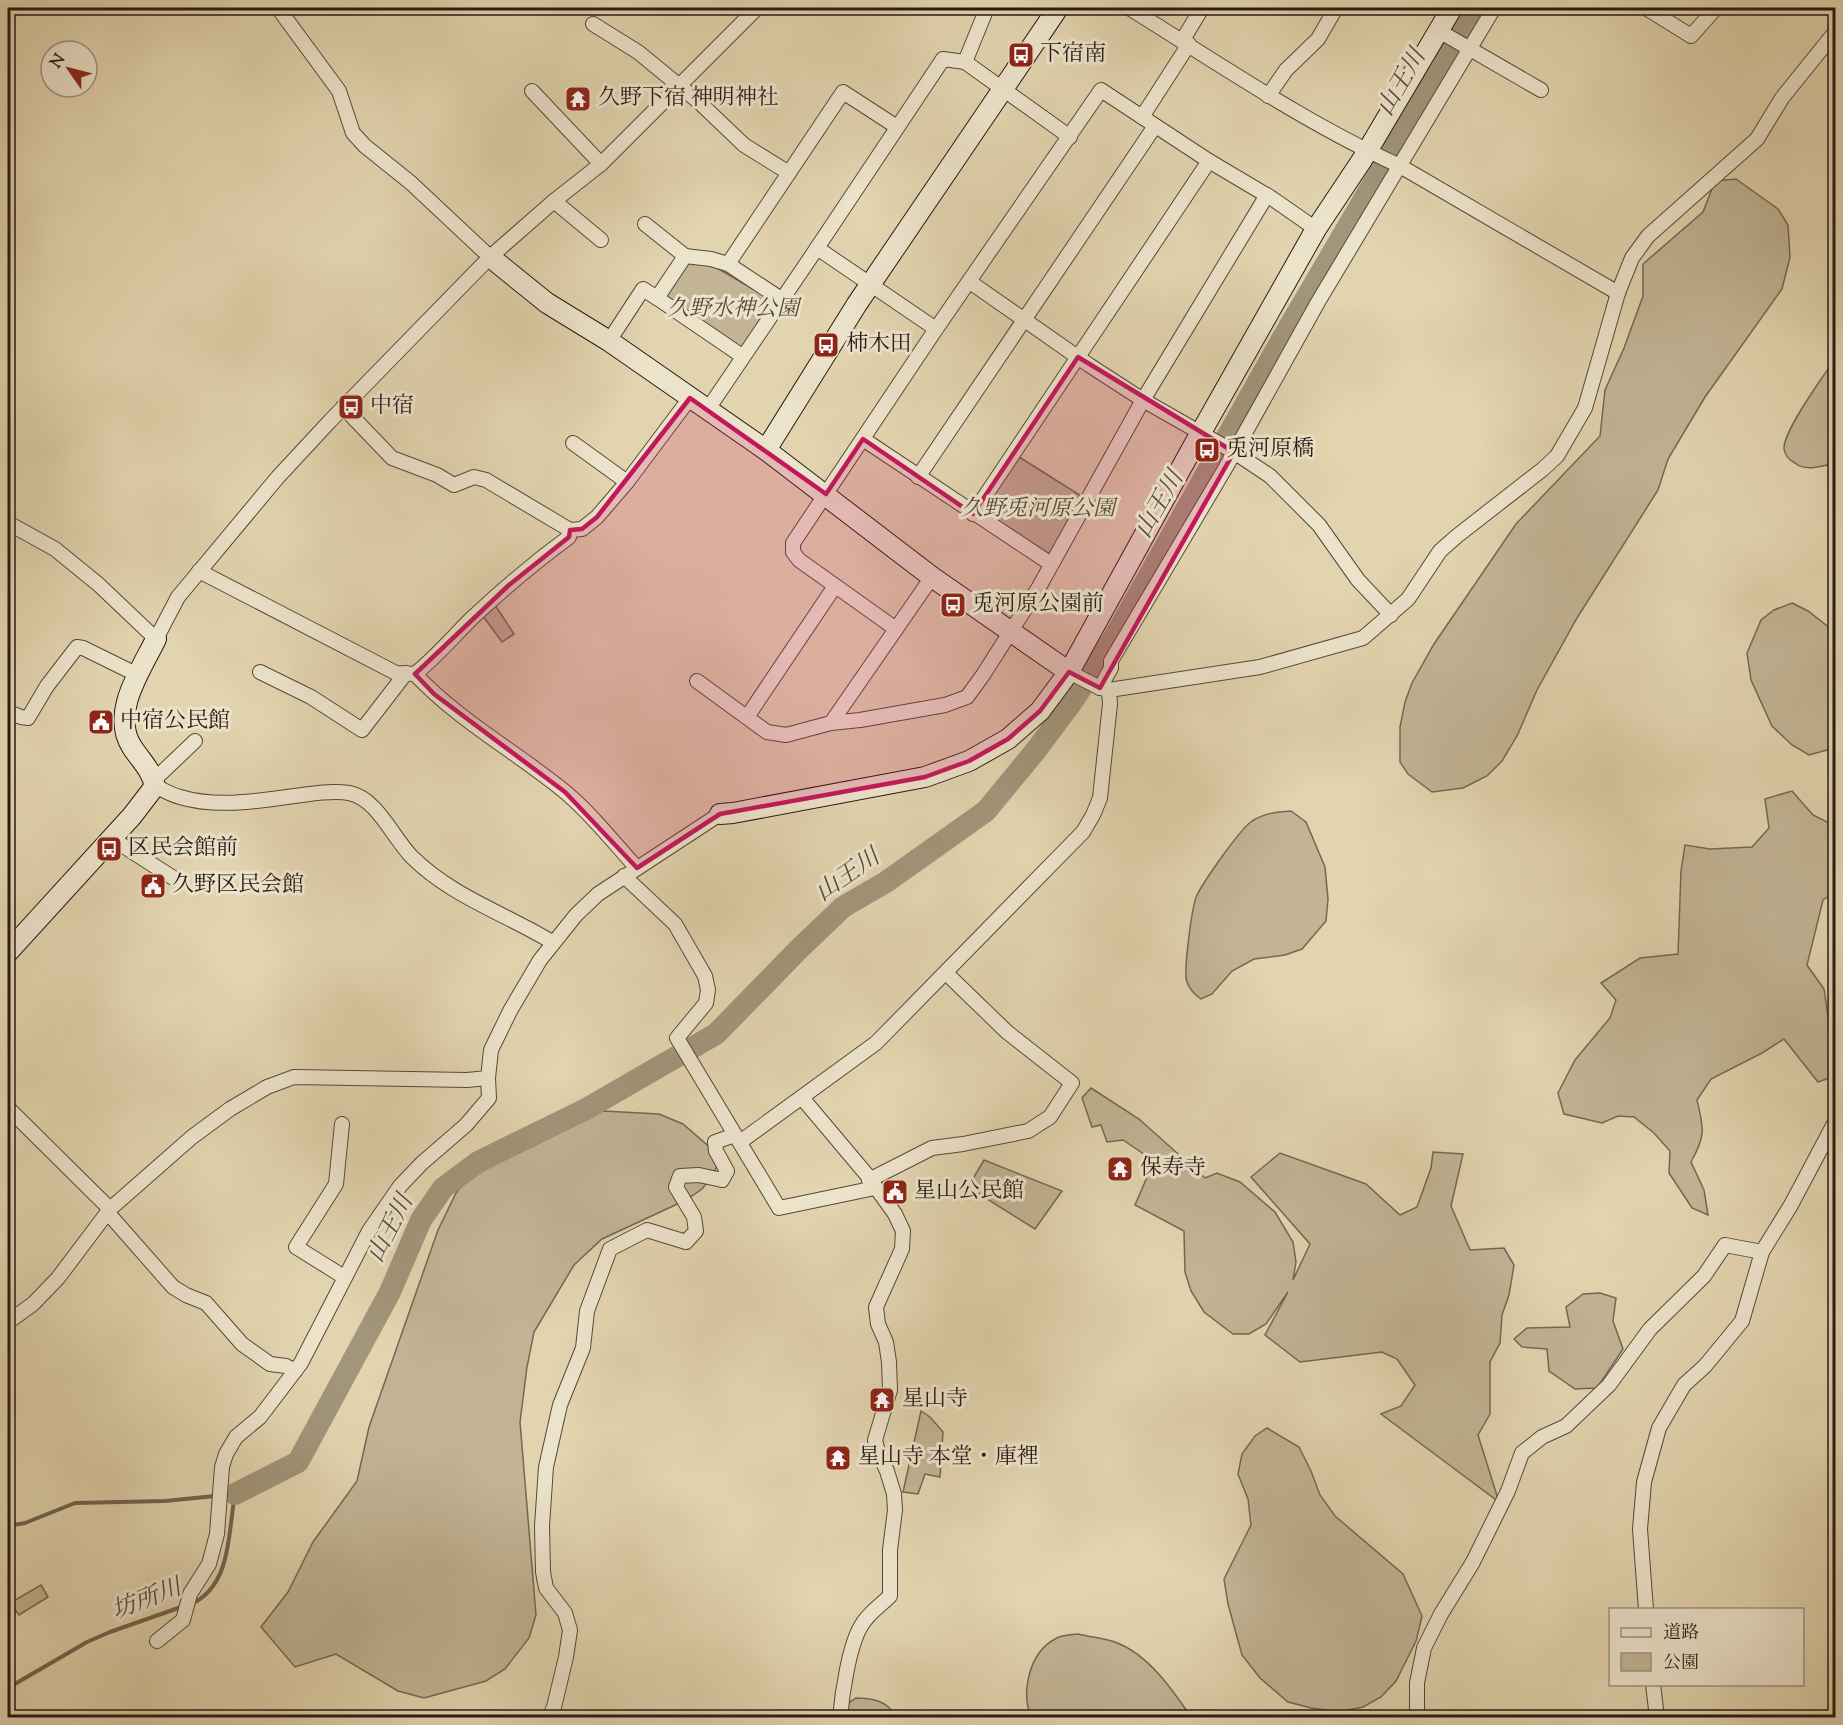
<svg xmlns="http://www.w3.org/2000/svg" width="1843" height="1725" viewBox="0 0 1843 1725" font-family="'Sorts Mill Goudy','Noto Serif JP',serif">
<rect width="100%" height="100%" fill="#e2d4af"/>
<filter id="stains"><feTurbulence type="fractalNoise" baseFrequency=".00333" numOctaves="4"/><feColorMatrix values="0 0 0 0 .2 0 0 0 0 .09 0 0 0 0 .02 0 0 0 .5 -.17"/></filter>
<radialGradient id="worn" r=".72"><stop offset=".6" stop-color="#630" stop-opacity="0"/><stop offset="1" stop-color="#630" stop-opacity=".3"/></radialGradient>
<!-- green -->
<g fill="#c2b495" stroke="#746754" stroke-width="1.5">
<polygon points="1736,179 1778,209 1788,225 1790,257 1782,289 1705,397 1668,459 1658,490 1577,618 1537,690 1517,736 1502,761 1487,776 1463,788 1432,792 1408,774 1400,762 1400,727 1405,702 1412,683 1434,644 1516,524 1600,436 1605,390 1624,348 1643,296 1643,264 1703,212 1715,181"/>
<polygon points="695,255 773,301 741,350 664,295"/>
<path d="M1835,359V463C1823,466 1806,472 1795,463C1789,460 1785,456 1784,449C1783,431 1824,375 1835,359Z"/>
<polygon points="1016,455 1086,499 1049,561 978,514"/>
<polygon points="1792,603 1808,611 1835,632 1835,743 1827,750 1809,755 1792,745 1772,726 1751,680 1747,653 1761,620 1774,610"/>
<polygon points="495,605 514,634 502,642 483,616"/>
<path d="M1792,791L1813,815L1835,826V892L1823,900L1807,965L1824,989L1831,1037L1835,1055V1076L1818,1082L1784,1039L1762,1053L1711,1079L1697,1100C1704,1129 1706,1135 1691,1162L1704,1190L1708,1215L1692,1208L1669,1173L1670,1151L1654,1133L1634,1117L1618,1116L1602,1123L1564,1114L1558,1093L1575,1060L1610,1018L1616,1000L1601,983L1640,958L1678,954L1681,871L1685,845L1710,849L1752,847L1769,828L1765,799Z"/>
<path d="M1291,811L1306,822L1325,867L1328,899L1326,921L1302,949L1285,955L1254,959L1232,971L1212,994L1201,999C1195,995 1190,990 1187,982C1183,973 1192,905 1197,895C1204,881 1240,829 1252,821C1265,813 1276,812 1291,811Z"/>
<polygon points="1091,1088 1139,1119 1205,1178 1217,1173 1240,1182 1275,1212 1293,1242 1296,1262 1293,1280 1310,1244 1251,1177 1280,1153 1366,1184 1400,1215 1417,1207 1431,1168 1433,1152 1463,1154 1451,1206 1470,1250 1504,1248 1514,1265 1509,1295 1502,1315 1500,1343 1490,1362 1490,1414 1478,1435 1499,1502 1381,1414 1401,1406 1415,1385 1397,1359 1382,1352 1300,1362 1265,1335 1288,1292 1266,1324 1249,1334 1233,1334 1204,1312 1191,1291 1185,1272 1184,1231 1135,1205 1154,1161 1123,1140 1107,1142 1101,1125 1092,1127 1082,1098"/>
<polygon points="603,1111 659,1114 683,1124 713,1150 718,1163 713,1175 702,1189 686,1200 602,1239 574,1265 534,1332 527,1367 520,1422 536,1615 529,1638 505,1669 486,1681 424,1698 398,1691 336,1654 295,1667 261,1627 288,1592 313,1542 357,1481 369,1427 438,1230 456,1193 481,1161 533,1127"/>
<polygon points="984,1160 1062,1191 1035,1229 968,1187"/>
<polygon points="1600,1293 1616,1298 1613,1321 1623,1349 1597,1388 1575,1389 1549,1371 1547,1349 1522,1347 1514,1339 1527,1328 1570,1327 1566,1307 1583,1294"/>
<polygon points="921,1411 930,1417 943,1432 940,1477 925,1474 918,1494 903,1492"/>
<polygon points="1267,1428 1299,1447 1311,1471 1320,1495 1335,1516 1403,1574 1422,1616 1416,1641 1396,1681 1381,1697 1363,1707 1339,1712 1311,1708 1288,1702 1260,1678 1242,1655 1228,1604 1224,1579 1251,1525 1248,1499 1238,1474 1242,1454 1255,1436"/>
<polygon points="41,1585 48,1597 19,1615 10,1603"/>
<path d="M1078,1634C1090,1637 1103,1638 1115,1642C1148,1654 1172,1689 1191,1717H1031C1021,1692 1029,1653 1055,1639C1061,1635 1071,1635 1078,1634Z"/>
<path d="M856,1698C873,1698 888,1701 896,1717L834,1718L841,1708Z"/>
</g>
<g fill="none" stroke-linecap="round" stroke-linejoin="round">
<!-- stream -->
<g stroke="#716451" stroke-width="4">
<polyline points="8,1526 25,1523 75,1503 165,1501 215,1496"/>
<path d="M191,1604C232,1586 228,1531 235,1494L223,1496"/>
<polyline points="8,1688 87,1642 110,1632 184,1606"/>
</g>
<!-- river -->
<polyline stroke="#a2957a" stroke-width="22" points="235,1494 298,1462 390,1292 421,1220 443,1188 478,1162 586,1109 716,1034 799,949 843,907 886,882 986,811 1037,749 1072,702 1114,638 1285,334 1476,8"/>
<!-- street casing -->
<g stroke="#56483b" stroke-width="16">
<g id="street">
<polyline points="278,8 339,91 353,133 365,146 411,183 490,257"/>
<path d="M1129,8C1218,63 1305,123 1400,166L1618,293L1632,258L1648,236L1757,139L1782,98L1836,31"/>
<polyline points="1646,8 1691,36 1716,8"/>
<polyline points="593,24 638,52 699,102 744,145 789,173"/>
<polyline points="1439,31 1541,90"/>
<polyline points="1182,41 1202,8"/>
<polyline points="965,62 987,8"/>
<polyline points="532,91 601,164"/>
<polyline points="1268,96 1286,70 1318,39 1336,8"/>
<polyline points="1142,117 1189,44"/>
<polyline points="554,201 601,240"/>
<polyline points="645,224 685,256"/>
<polyline points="728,264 843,92 897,127"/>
<polyline points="970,282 1089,365 1143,400 1234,452 1270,476 1319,525 1358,580 1391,615"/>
<polyline points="657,298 742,356"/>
<polyline points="936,329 817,248 943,59 965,62 1070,137"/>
<polyline points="609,341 643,289 657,298 685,256 711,259 728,264 781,299"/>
<polyline points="343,407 392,458 437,475 454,485 474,477 486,480 570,530 582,529 597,517 627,482 690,398"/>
<polyline points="708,409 817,248"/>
<polyline points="863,439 1051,564"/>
<polyline points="573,443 627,482"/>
<polyline points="918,477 1155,126"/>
<polyline points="973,514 1209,161"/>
<polyline points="8,523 55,549 98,584 156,639 178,597 278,477 330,421 490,257 554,201 601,164 757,8"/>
<path d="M199,571L396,673L415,674C436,657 453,637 472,618C503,589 535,562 569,537L570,530"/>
<polyline points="896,629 799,560 793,552 793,543 936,329 1101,90 1209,161 1273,199 1316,229"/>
<polyline points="260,672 311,697 362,730 406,673"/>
<polyline points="1069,672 1100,688 1109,690 1260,667 1363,638 1408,599 1440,551 1457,536 1543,469 1557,456 1585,408 1618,293"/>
<path d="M415,674C458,720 515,751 564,791C591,813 613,842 637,868"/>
<polyline points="697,681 767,732 786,735 831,723 860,720 945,705 967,697 983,675 1039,587 1143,400 1267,195"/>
<polyline points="1100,688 1111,668 1111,661 1226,467 1318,302 1494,8"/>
<polyline points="8,712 21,717 28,718 47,686 77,647 83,648 138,675"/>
<polyline points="747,717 835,586"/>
<polyline points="831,723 932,577"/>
<polyline points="154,780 195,741"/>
<path d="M155,786C163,790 172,795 180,797C216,808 258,801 294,796C312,794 331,790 349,793C377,798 393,838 412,857C451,896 506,914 552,942"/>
<polyline points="111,838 178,881"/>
<polyline points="624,876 675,924 705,976 708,990 706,1003 677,1038 779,1208 875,1188"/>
<path d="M803,1099L867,1175L895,1214L903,1231L902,1249L876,1307L878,1324L886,1342L889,1362L890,1390L875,1440L878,1452L887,1471L894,1494L895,1510L890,1550V1596C880,1606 868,1613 861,1626C849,1646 842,1694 840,1718"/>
<polyline points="8,1108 110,1209"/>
<polyline points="342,1124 336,1184 296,1247 344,1277"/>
<polyline points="740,1142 876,1043 1083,832 1093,815 1100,798 1110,704 1109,690"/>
<polyline points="869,1180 932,1148 963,1144 1028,1131 1050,1117 1072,1083 1007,1032 946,973"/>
<polyline points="108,1213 173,1287 186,1295 206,1303 242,1344 270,1364 286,1366 295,1371"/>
<polyline points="8,1322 33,1304 58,1278 110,1209 192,1137 230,1109 267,1087 294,1077 467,1080 488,1078 491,1050 510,1011 540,960 576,915 598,894 720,814"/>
<polyline points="1646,1610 1640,1529 1644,1482 1659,1428 1684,1385 1705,1366 1742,1321 1762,1252 1791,1205 1836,1120"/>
<polyline points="157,1641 183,1620 190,1594 209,1564 217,1534 222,1467 226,1454 236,1437 260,1417 301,1363 369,1231 400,1186 422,1163 466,1125 489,1098 488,1078"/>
<polyline points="1653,1684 1657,1718"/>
<polyline points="549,1718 554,1707 566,1657 570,1630 565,1613 546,1588 543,1572 542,1526 546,1467 560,1405 583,1348 587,1311 610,1249 647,1230 686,1242 696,1231 694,1217 676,1187 680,1176 699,1175 722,1180 727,1171 716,1151 715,1142 735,1135"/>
<polyline points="1417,1718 1417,1683 1424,1648 1441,1614 1473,1562 1508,1491 1522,1453 1542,1437 1566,1426 1609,1385 1650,1329 1704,1276 1725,1245 1762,1252"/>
</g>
</g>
<!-- secondary casing -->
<g stroke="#271a14" stroke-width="22">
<g id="secondary">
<polyline points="490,257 547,303 609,341 766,450 932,577 1069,672"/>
<polyline points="766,450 857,304 1058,8"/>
<polyline points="720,814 733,813 925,777 969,761 1008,739 1040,711 1069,672 1195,443 1316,229 1362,160 1452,8"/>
<path d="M8,952L132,816L155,786C151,769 141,761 132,747C110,713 141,670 156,639"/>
</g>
</g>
<!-- street -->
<use href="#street" stroke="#ece3cb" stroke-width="14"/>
<!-- secondary -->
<use href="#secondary" stroke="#ece3cb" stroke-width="20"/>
</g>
<!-- marked area -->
<path fill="#c2185b" fill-opacity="0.2" stroke="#c2185b" stroke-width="4.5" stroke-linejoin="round" d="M1078,357L1234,452L1100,688L1069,672L1040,711L1008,739L969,761L925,777L720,814L637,868L565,792L434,694L415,674L509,585L569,537L570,530L582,529L597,517L690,398L826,494L863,439L973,514Z"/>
<!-- icons -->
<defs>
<g id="bus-square" transform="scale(1.35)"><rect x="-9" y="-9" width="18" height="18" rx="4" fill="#8f2418" stroke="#ece3cb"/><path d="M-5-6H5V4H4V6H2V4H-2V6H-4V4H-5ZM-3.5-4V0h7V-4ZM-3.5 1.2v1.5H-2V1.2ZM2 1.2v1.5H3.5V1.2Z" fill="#fff"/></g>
<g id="temple-square" transform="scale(1.35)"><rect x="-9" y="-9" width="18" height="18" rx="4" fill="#8f2418" stroke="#ece3cb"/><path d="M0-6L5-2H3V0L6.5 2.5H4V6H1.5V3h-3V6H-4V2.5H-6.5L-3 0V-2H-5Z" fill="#fff"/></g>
<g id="civic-square" transform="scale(1.35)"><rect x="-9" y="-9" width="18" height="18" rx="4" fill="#8f2418" stroke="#ece3cb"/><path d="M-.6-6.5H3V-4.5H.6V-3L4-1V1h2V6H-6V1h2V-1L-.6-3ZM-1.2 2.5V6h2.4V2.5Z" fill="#fff"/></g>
</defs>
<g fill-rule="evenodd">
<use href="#bus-square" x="1021" y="55"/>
<use href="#temple-square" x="578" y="99"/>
<use href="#bus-square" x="826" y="345"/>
<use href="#bus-square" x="351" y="407"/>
<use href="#bus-square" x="1207" y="450"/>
<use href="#bus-square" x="953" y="605"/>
<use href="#civic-square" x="101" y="722"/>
<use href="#bus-square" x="109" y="849"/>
<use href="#civic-square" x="153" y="886"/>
<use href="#temple-square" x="1120" y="1169"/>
<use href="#civic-square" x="895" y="1192"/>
<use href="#temple-square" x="882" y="1400"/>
<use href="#temple-square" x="838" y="1458"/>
</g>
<g text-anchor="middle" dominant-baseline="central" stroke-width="6" stroke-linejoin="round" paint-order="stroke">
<!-- poi labels -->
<g font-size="22" fill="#271a14" stroke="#ece3cb" text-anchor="start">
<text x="1040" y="55">下宿南</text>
<text x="598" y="99">久野下宿 神明神社</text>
<text x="846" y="345">柿木田</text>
<text x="370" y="407">中宿</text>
<text x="1226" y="450">兎河原橋</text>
<text x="972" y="605">兎河原公園前</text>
<text x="120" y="722">中宿公民館</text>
<text x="128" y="849">区民会館前</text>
<text x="172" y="886">久野区民会館</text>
<text x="1140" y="1169">保寿寺</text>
<text x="914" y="1192">星山公民館</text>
<text x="902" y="1400">星山寺</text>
<text x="858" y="1458">星山寺 本堂・庫裡</text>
</g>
<!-- park labels -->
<g font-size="22" font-style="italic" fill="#56483b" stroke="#ece3cb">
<text x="733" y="310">久野水神公園</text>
<text x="1038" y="510">久野兎河原公園</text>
</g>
<!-- water labels -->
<g font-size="24" font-style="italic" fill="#584b3d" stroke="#ece3cb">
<text transform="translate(1402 83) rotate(-60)">山王川</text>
<text transform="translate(1160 505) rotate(-60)">山王川</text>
<text transform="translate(848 876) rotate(-35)">山王川</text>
<text transform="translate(391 1229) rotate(-63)">山王川</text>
<text transform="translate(147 1600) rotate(-21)">坊所川</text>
</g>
</g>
<!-- margin -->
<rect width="1843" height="1725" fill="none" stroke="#e2d4af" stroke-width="30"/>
<rect x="9" y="9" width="1825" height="1707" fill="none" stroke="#271a14" stroke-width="3"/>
<rect x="15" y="15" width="1813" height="1695" fill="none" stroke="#271a14" stroke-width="1.5"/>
<!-- legend -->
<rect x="1609" y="1608" width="195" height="78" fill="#ece3cb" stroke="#9d9382" stroke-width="1.5"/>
<rect x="1621" y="1628" width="30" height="9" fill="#ece3cb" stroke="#9d9382" stroke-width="1.5"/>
<text x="1663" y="1638" font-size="18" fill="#271a14">道路</text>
<rect x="1621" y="1653" width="30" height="18" fill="#c2b495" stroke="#9d9382" stroke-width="1.5"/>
<text x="1663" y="1668" font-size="18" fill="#271a14">公園</text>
<!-- north arrow -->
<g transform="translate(69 69) rotate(305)"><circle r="28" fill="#ece3cb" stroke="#9d9382" stroke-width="1.5"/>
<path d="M0-4.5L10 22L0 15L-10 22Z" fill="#8f2418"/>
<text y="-9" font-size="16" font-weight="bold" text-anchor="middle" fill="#271a14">N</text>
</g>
<rect width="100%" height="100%" filter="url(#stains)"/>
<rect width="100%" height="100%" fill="url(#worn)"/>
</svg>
